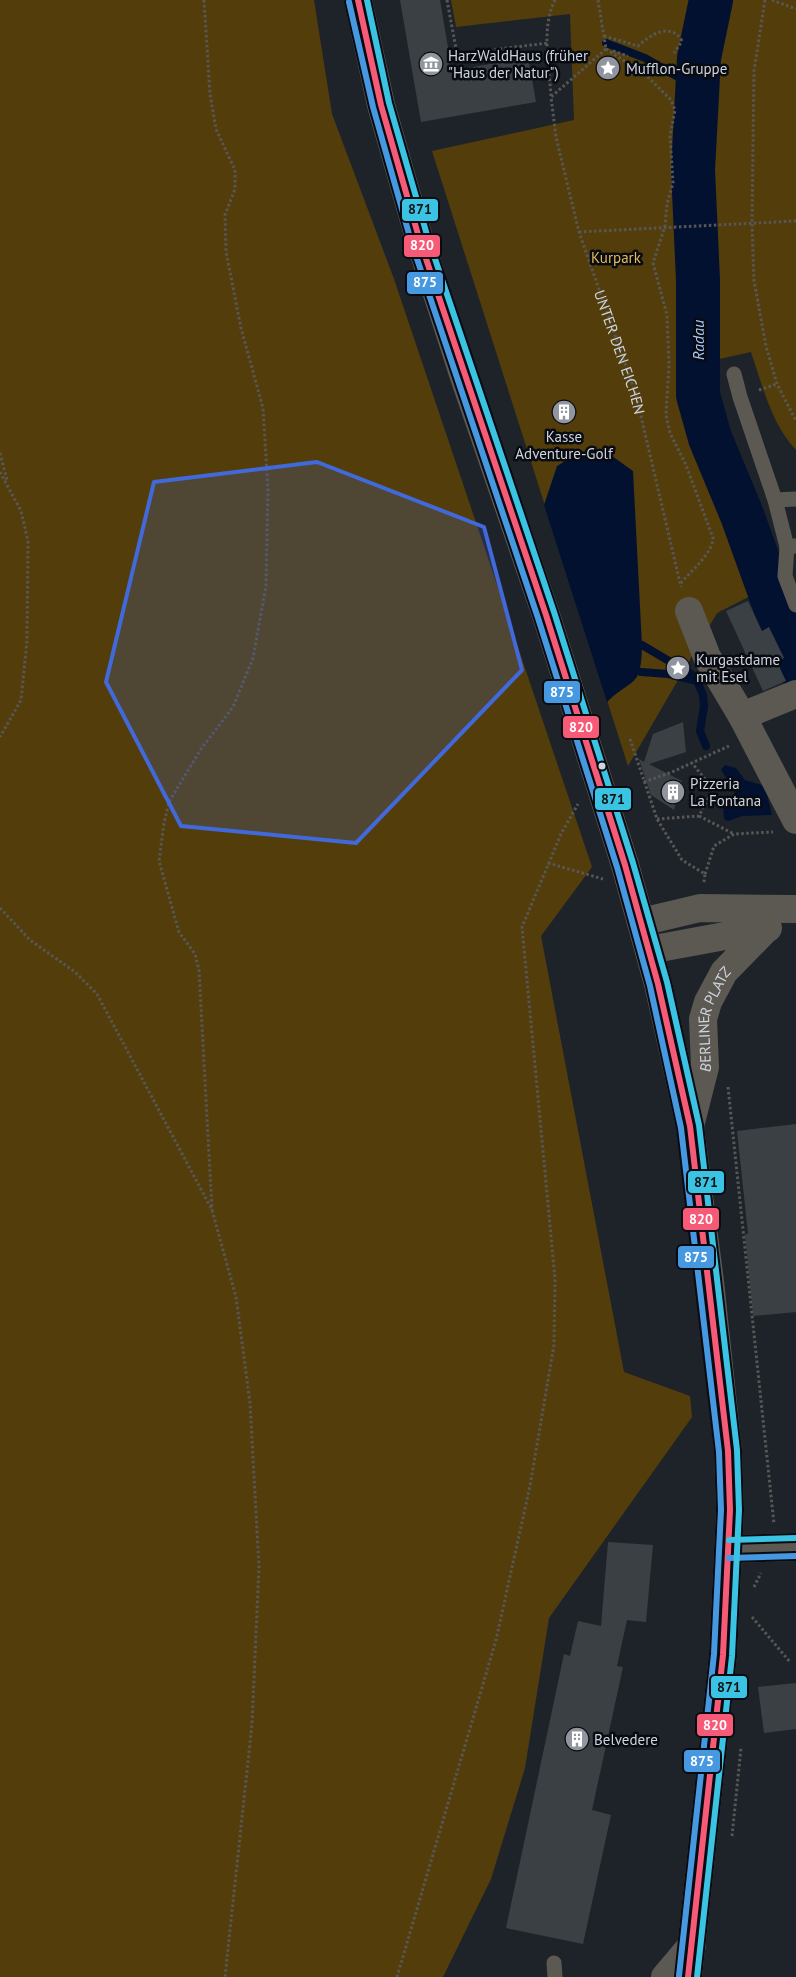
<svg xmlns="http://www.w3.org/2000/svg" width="796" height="1977" viewBox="0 0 796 1977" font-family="'PT Sans',sans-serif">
<rect width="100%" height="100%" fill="#1e232a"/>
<!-- green -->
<g fill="#533e0b">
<polygon points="0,0 314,0 332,114 394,279 592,867 541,936 624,1372 690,1396 692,1417 549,1618 525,1768 491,1879 443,1977 0,1977"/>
<path d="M451,0H796V450C772,425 762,385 751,352L715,360L711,400L747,511L774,584L717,613L628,766L432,151L574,120L570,14L456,27Z"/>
</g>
<!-- water -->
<g fill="#031131">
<path d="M605,451L633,471L642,645C641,688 635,676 607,702L544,505L557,466L575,455Z"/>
<path d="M725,765L736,768L745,780L765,786L772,815L742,816L728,821L724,819L723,807C745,791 730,786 721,770Z"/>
</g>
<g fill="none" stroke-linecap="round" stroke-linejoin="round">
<!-- stream -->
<g stroke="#031131" stroke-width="8">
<polyline points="606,43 645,58 697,88"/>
<polyline points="642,645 691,674 697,681"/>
<polyline points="641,672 668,674 697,681 703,695 704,706 700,731 706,746"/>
</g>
<!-- river -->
<polyline stroke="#031131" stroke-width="44" points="711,0 699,58 693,170 698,280 698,395 710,438 742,515 796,665"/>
</g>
<!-- building -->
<g fill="#3b4045">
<polygon points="400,0 440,0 452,71 528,57 536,102 421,122"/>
<polygon points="748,601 762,631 769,627 784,658 777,662 786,681 763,691 726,611"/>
<polygon points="683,722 686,752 649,764 682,781 674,810 651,795 639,759 644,762 653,734"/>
<polygon points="796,1124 796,1312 753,1316 745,1234 748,1234 737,1131"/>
<polygon points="608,1542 653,1545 646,1622 627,1620 617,1666 623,1667 592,1810 611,1815 583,1944 506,1928 564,1654 570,1656 578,1621 601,1626"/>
<polygon points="796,1683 796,1729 764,1733 758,1687"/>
</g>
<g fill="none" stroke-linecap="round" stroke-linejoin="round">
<!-- path -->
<g stroke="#585755" stroke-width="3" stroke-dasharray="2.5 2.5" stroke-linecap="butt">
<polyline points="204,0 210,94 216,129 235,170 235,189 225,215 226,252 241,328 263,408 268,490 266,586 253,658 233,707 201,749 169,802 164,823 159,861 179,932 195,954 199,970 212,1210"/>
<polyline points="447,0 457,54"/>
<polyline points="598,0 606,49"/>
<polyline points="765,0 754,71 752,223 754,281 766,346 777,384 796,421"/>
<polyline points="772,0 796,9"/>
<path d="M604,36L638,46C651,34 671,22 682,41L674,53"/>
<path id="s1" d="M606,49L551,97L556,137L579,232L636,395L681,587"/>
<path d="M606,49L646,75L671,100L675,110L670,136L673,183L667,204L665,226L653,263L667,315L669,365L666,415L670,433L686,465L713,538C713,553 690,572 680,584"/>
<polyline points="613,51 628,56"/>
<polyline points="450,55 548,43"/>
<path d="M551,96C549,67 541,27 555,0"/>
<polyline points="579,232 796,221"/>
<polyline points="759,390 777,384"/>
<polyline points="0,453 7,480"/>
<polyline points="0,472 21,511 28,541 27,641 21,700 0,737"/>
<polyline points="630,739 657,819 682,860 705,874 704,882"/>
<polyline points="644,782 672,772 729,746"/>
<polyline points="699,816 734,834"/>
<polyline points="657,819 699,816 713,789 692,763"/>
<polyline points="548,863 603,879"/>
<polyline points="705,874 714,846 734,834 773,832"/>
<polyline points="0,908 30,940 75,972 97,994 212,1210 236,1297 250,1403 259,1567 252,1724 225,1977"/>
<polyline points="728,1087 774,1524"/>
<polyline points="754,1587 761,1573"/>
<polyline points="752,1617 790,1662"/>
<polyline points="732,1836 741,1748"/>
<polyline points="397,1977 496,1640 530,1486 554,1345 555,1279 522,927 561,834 578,804"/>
</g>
<!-- lane -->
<g stroke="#5c5953" stroke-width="15">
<polyline points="734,374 740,397 775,500 787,547"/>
<polyline points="775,500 796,499"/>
<polyline points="795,546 787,547 785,576 796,605"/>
<polyline points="554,1963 555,1977"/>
</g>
<!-- street -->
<g stroke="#5c5953" stroke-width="28">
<polyline points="689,611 707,657 742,716 796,820"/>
<polyline points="742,716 796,694"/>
<polyline points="641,922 700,908 796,909"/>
<polyline points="649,950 768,928"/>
<path id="s2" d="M690,1126L705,1067L703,1019L708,1002L724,972L767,928"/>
<polyline points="729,1549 796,1547"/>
<polyline points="665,1977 692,1945"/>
</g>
<!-- primary -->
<polyline stroke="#5c5a55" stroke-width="28" points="358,0 381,105 419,238 464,377 546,615 625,865 658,984 690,1126 710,1282 728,1451 730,1510 723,1655 688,1977"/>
<!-- bus-1 casing -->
<g stroke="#080b11" stroke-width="10">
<polyline id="bus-1" points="358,0 381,105 419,238 546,615 625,865 658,984 690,1126 728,1451 730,1510 723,1655 688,1977"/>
</g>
<!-- bus-2 casing -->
<g stroke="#080b11" stroke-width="10">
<g id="bus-2">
<polyline points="349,2 373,107 411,241 538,618 617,867 650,986 681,1128 719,1452 721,1510 714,1654 679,1976"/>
<polyline points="729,1558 796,1556"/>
</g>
</g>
<!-- bus-3 casing -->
<g stroke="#080b11" stroke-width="10">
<g id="bus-3">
<polyline points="367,0 389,103 427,235 554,612 633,863 667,982 699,1125 737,1450 739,1510 732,1656 697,1977"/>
<polyline points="729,1540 796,1538"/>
</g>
</g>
<!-- bus-1 -->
<use href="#bus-1" stroke="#f75a77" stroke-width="6"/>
<!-- bus-2 -->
<use href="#bus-2" stroke="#4699e1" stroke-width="6"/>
<!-- bus-3 -->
<use href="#bus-3" stroke="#3bc3e3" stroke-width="6"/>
</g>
<!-- marked area -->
<path fill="#4169d9" fill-opacity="0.2" stroke="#4169d9" stroke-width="4" stroke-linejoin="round" d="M317,462L484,527L522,670L356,843L181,826L106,682L154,482Z"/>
<!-- icons -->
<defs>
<g id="museum-disc" transform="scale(1.25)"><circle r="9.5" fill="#91969e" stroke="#080b11"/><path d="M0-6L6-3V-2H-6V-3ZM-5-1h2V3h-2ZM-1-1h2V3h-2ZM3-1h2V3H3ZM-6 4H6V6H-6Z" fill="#fff"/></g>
<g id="sight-disc" transform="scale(1.25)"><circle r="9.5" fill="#91969e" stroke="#080b11"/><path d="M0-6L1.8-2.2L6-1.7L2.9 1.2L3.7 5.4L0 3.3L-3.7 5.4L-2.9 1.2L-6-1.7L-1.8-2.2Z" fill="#fff"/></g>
<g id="building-disc" transform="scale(1.25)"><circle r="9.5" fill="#91969e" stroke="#080b11"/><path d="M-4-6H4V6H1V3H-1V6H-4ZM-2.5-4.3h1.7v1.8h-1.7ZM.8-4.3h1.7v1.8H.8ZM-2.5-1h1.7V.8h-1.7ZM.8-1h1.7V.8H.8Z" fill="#fff"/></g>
</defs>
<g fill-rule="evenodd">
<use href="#museum-disc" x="431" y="64"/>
<use href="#sight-disc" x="608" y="68"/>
<use href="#building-disc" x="564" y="412"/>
<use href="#sight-disc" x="678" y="668"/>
<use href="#building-disc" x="673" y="792"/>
<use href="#building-disc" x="577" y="1739"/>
</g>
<!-- markers -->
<circle fill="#cfd4dd" stroke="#080b11" stroke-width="2" cx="602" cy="766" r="4.5"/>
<g text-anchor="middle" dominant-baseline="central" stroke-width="5" stroke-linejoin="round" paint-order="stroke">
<!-- poi labels -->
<g font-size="15" fill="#cfd4dd" stroke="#080b11" text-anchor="start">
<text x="448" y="55">HarzWaldHaus (früher<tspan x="448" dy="17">"Haus der Natur")</tspan></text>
<text x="626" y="68">Mufflon-Gruppe</text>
<text x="564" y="436" text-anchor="middle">Kasse<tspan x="564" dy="17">Adventure-Golf</tspan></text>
<text x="696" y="659">Kurgastdame<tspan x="696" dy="17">mit Esel</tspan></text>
<text x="690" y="783">Pizzeria<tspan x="690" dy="17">La Fontana</tspan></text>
<text x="594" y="1739">Belvedere</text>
</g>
<!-- park labels -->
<g font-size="15" fill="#e8ba5c" stroke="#080b11">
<text x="616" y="257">Kurpark</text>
</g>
<!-- street labels -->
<g font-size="15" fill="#cfd4dd" stroke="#080b11">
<text stroke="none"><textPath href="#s1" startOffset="338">UNTER DEN EICHEN</textPath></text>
<text stroke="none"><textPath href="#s2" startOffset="111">BERLINER PLATZ</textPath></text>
</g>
<!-- water labels -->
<g font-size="16" font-style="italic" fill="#abc9f8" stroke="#080b11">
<text transform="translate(698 340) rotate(-90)">Radau</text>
</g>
</g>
<g stroke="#080b11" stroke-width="2">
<rect x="401" y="198" width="38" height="24" rx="5" fill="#3bc3e3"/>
<rect x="403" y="234" width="38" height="24" rx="5" fill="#f75a77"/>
<rect x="406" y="271" width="38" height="24" rx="5" fill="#4699e1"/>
<rect x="543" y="680" width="38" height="24" rx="5" fill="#4699e1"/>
<rect x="562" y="715" width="38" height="24" rx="5" fill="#f75a77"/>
<rect x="594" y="787" width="38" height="24" rx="5" fill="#3bc3e3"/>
<rect x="687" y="1170" width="38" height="24" rx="5" fill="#3bc3e3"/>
<rect x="682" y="1207" width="38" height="24" rx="5" fill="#f75a77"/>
<rect x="677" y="1245" width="38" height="24" rx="5" fill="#4699e1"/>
<rect x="710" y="1675" width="38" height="24" rx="5" fill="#3bc3e3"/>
<rect x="696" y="1713" width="38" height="24" rx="5" fill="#f75a77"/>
<rect x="683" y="1749" width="38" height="24" rx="5" fill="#4699e1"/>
</g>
<g font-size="14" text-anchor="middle" font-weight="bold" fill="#fff">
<text x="422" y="250">820</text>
<text x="425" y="287">875</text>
<text x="562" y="697">875</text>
<text x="581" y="732">820</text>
<text x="701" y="1224">820</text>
<text x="696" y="1262">875</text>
<text x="715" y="1730">820</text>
<text x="702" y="1766">875</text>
</g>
<g font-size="14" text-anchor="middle" font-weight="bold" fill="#111">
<text x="420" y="214">871</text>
<text x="613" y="804">871</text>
<text x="706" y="1187">871</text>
<text x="729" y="1692">871</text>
</g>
</svg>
